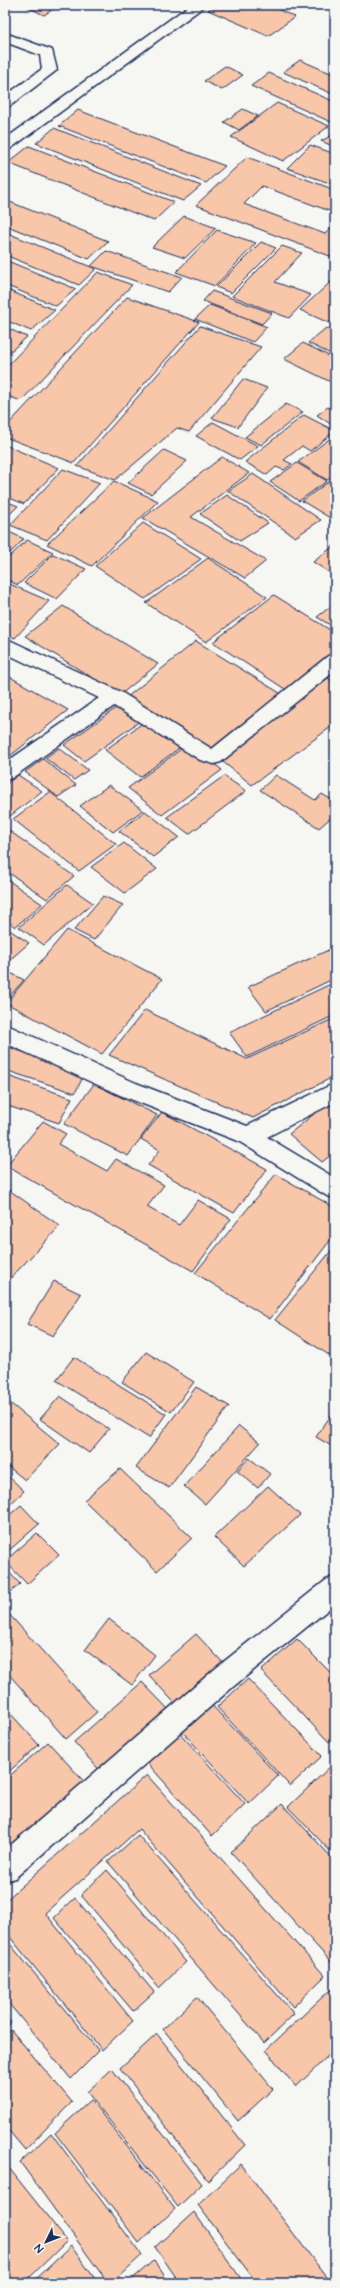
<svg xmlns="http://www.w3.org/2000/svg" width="340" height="2288" viewBox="0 0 340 2288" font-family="'Architects Daughter',sans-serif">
<rect width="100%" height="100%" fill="#f6f6f2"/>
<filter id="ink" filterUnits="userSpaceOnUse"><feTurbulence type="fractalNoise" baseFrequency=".025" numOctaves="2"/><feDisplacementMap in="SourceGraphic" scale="8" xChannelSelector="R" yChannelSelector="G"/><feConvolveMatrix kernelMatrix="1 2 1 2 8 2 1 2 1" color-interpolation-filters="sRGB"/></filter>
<g filter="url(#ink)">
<!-- building -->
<g fill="#f8c6a9" stroke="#1b2f5e">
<polygon points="23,5 55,5 58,6 44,15"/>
<polygon points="215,5 268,5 295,17 268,36 208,10"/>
<polygon points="300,60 335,75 335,95 283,72"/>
<polygon points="225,66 243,75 222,90 204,81"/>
<polygon points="269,73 335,102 335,119 331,122 251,86"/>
<polygon points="277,103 329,126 283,161 231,137"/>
<polygon points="243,109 258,116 239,130 224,122"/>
<polygon points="78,110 225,166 206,183 59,126"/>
<polygon points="54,128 201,186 183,201 36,143"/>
<polygon points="335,134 335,147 321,141"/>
<polygon points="310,145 335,154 335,185 287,168"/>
<polygon points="29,146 174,202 154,221 8,163"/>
<polygon points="247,157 335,190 335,213 262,186 244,204 325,234 335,224 335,258 196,205"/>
<polygon points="5,200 108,241 89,259 5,225"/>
<polygon points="184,216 216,228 185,258 152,247"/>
<polygon points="217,230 256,243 215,286 176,272"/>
<polygon points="5,232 96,269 79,285 5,255"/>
<polygon points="261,242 276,248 231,293 216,287"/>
<polygon points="282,246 302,253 275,282 311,295 289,318 232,296"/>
<polygon points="106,251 182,277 168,292 91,266"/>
<polygon points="5,260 76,289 56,306 5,285"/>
<polygon points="98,272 132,285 21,401 5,395 5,368"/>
<polygon points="335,278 335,317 329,323 300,310"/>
<polygon points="5,289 55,310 31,331 5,320"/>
<polygon points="212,291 272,313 262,324 203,301"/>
<polygon points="127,297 199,322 74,463 5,437 5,428"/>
<polygon points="210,305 267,327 253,342 195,319"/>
<polygon points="200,326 261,347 189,432 177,428 115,480 77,466"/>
<polygon points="5,327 27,337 5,356"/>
<polygon points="326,328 335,332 335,356 308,343"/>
<polygon points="303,343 335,359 335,384 284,359"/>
<polygon points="243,379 267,388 238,427 212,418"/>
<polygon points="286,404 303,412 261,445 245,437"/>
<polygon points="328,407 335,412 335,427 317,415"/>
<polygon points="304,415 335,431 310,451 302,446 284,460 292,464 284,470 276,467 267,475 245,462"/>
<polygon points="213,422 258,446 240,460 196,436"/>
<polygon points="335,435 335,474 327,480 298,462"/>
<polygon points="5,445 59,468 24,504 5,496"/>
<polygon points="164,450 187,461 151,494 128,483"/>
<polygon points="222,457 249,473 191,517 266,561 245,578 143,518"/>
<polygon points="297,463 327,481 299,501 270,482"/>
<polygon points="63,469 100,483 47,540 10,525"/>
<polygon points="253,474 321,520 295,537 228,491"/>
<polygon points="335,477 335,521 302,501"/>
<polygon points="114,481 158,501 92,566 47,544"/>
<polygon points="227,495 268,523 240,541 200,514"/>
<polygon points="5,501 18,506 5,519"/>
<polygon points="143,523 201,559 145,599 95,566"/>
<polygon points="5,530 24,539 5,558"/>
<polygon points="27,540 53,552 18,585 5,579 5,561"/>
<polygon points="335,545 335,576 313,562"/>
<polygon points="53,554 86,569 57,599 24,583"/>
<polygon points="208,558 267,597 206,642 146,603"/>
<polygon points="5,582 49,601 15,638 5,634"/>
<polygon points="274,595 335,633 335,657 291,693 213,642"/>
<polygon points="335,603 335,628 317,617"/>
<polygon points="63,606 158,664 120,695 25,636"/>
<polygon points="196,641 283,695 215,754 126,698"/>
<polygon points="5,674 68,710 5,760"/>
<polygon points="328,678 335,683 335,724 252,785 218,758"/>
<polygon points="119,706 140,721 84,761 64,745"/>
<polygon points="147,720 182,746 140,777 105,750"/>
<polygon points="188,744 222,770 162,815 128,788"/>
<polygon points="59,748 88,770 74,780 45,758"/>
<polygon points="43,759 76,785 58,797 25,772"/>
<polygon points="18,775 42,791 5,820 5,785"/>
<polygon points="276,775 315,800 322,794 335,802 335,814 319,828 260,790"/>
<polygon points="224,776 246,791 189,834 167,817"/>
<polygon points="109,785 143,810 113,832 80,806"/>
<polygon points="50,792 116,844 79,871 13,819"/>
<polygon points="145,811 179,837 153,857 119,831"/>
<polygon points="5,828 74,876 47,899 5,870"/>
<polygon points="124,843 157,869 125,893 91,867"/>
<polygon points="5,878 42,904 15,927 5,919"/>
<polygon points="67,885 93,903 44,945 19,927"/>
<polygon points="103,896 123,905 94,940 74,930"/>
<polygon points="5,927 29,943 5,964"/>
<polygon points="67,930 162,979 102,1054 6,1003"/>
<polygon points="335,947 335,978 266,1011 248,987"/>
<polygon points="5,970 24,980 5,1001"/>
<polygon points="335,982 335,1015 247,1057 229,1032"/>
<polygon points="145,1010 247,1059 335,1018 335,1076 253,1118 109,1055"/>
<polygon points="5,1046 85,1073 75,1093 5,1070"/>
<polygon points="5,1075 72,1098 59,1123 5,1105"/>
<polygon points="94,1084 157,1115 128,1156 64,1124"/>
<polygon points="335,1097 335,1152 322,1162 289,1134"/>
<polygon points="162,1112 267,1169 234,1213 148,1165 160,1150 141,1139"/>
<polygon points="43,1121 66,1134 58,1144 107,1171 116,1159 164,1185 147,1207 179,1225 198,1200 231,1219 193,1271 6,1166"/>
<polygon points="276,1174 335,1208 335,1234 270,1319 195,1273"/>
<polygon points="9,1190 60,1226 5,1284 5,1194"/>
<polygon points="335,1246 335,1359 275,1320"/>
<polygon points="54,1281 81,1294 53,1336 27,1324"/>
<polygon points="146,1352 194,1382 171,1412 122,1382"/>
<polygon points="74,1357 166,1414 149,1438 56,1380"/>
<polygon points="196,1387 229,1406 169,1488 136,1468"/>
<polygon points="60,1396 109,1429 89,1453 40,1419"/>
<polygon points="5,1399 60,1444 25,1480 5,1464"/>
<polygon points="334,1411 335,1412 335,1448 316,1437"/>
<polygon points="239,1426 260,1443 205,1504 184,1486"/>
<polygon points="249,1458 270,1474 258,1488 237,1471"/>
<polygon points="120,1469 192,1538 157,1571 84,1500"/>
<polygon points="5,1473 24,1491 5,1509"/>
<polygon points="268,1486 300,1515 244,1566 214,1537"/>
<polygon points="21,1505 39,1524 5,1554 5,1519"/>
<polygon points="37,1533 59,1555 27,1584 5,1561"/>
<polygon points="5,1568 20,1584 5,1597"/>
<polygon points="8,1613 97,1712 66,1739 5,1670 5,1616"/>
<polygon points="109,1619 155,1655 132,1685 85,1650"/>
<polygon points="196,1634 229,1669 182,1711 149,1675"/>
<polygon points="297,1639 335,1677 335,1736 329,1742 261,1671"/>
<polygon points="248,1679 322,1756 290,1786 217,1707"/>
<polygon points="142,1682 172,1713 103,1774 74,1742"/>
<polygon points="207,1700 278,1776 249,1804 178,1727"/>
<polygon points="10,1713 39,1745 5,1775 5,1717"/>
<polygon points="175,1728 245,1804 212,1836 142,1757"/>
<polygon points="48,1742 89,1787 5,1859 5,1780"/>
<polygon points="335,1762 335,1856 288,1807"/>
<polygon points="147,1775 325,1976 293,2007 139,1829 45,1913 133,2021 102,2050 5,1931 5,1901"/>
<polygon points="282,1804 335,1861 335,1962 333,1964 231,1852"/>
<polygon points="138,1835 294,2014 264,2043 108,1862"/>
<polygon points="107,1870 186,1962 159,1988 81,1895"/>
<polygon points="75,1898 154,1992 133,2011 54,1918"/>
<polygon points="5,1938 99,2051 71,2079 5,1999"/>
<polygon points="331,1989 335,1994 335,2049 296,2087 266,2050"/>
<polygon points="197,1997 273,2089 238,2121 163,2029"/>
<polygon points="5,2016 11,2023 5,2029"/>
<polygon points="11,2030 72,2102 25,2150 5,2126 5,2035"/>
<polygon points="157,2034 245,2145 208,2181 120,2068"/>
<polygon points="112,2069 202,2184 178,2207 87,2092"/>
<polygon points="91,2100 175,2209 139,2243 55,2133"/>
<polygon points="51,2133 142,2255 112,2283 108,2283 20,2162"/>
<polygon points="5,2163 67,2241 24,2283 5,2283"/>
<polygon points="241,2164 331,2283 257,2283 198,2205"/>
<polygon points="194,2212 244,2283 180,2283 155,2247"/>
<polygon points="71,2246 98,2283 32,2283"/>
<polygon points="154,2260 169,2283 128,2283"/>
</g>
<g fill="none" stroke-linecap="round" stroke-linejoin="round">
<!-- service casing -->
<g stroke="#1b2f5e" stroke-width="3">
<polygon id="service" points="5,33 52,50 57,70 10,106 5,107 5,96 42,69 40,55 5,42"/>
</g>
<!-- minor casing -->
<g stroke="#1b2f5e" stroke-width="3">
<g id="minor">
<polygon points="190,5 206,5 10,149 5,151 5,139"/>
<polygon points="5,638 121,692 212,749 328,656 335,654 335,671 221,762 214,764 200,760 114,706 12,778 5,780 5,763 99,698 5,653"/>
<polygon points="5,1024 136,1083 247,1126 335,1083 335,1102 267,1137 335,1178 335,1198 327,1196 240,1142 120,1095 5,1043"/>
<polygon points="335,1576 335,1604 234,1686 15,1878 5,1881 5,1850 216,1668 326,1580"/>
</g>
</g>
<!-- service -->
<use href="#service" fill="#f6f6f2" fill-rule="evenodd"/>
<!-- minor -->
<use href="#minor" fill="#f6f6f2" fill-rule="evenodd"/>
</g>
</g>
<!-- margin -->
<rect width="340" height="2288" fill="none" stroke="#f6f6f2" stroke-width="20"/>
<rect x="10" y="10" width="320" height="2268" fill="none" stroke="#1b2f5e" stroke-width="1.5" filter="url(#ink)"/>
<!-- north arrow -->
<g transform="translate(46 2242) rotate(227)" stroke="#f6f6f2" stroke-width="3" paint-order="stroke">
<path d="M0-3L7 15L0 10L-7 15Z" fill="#1b2f5e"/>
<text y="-6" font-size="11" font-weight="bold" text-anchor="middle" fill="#1b2f5e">N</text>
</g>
</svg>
